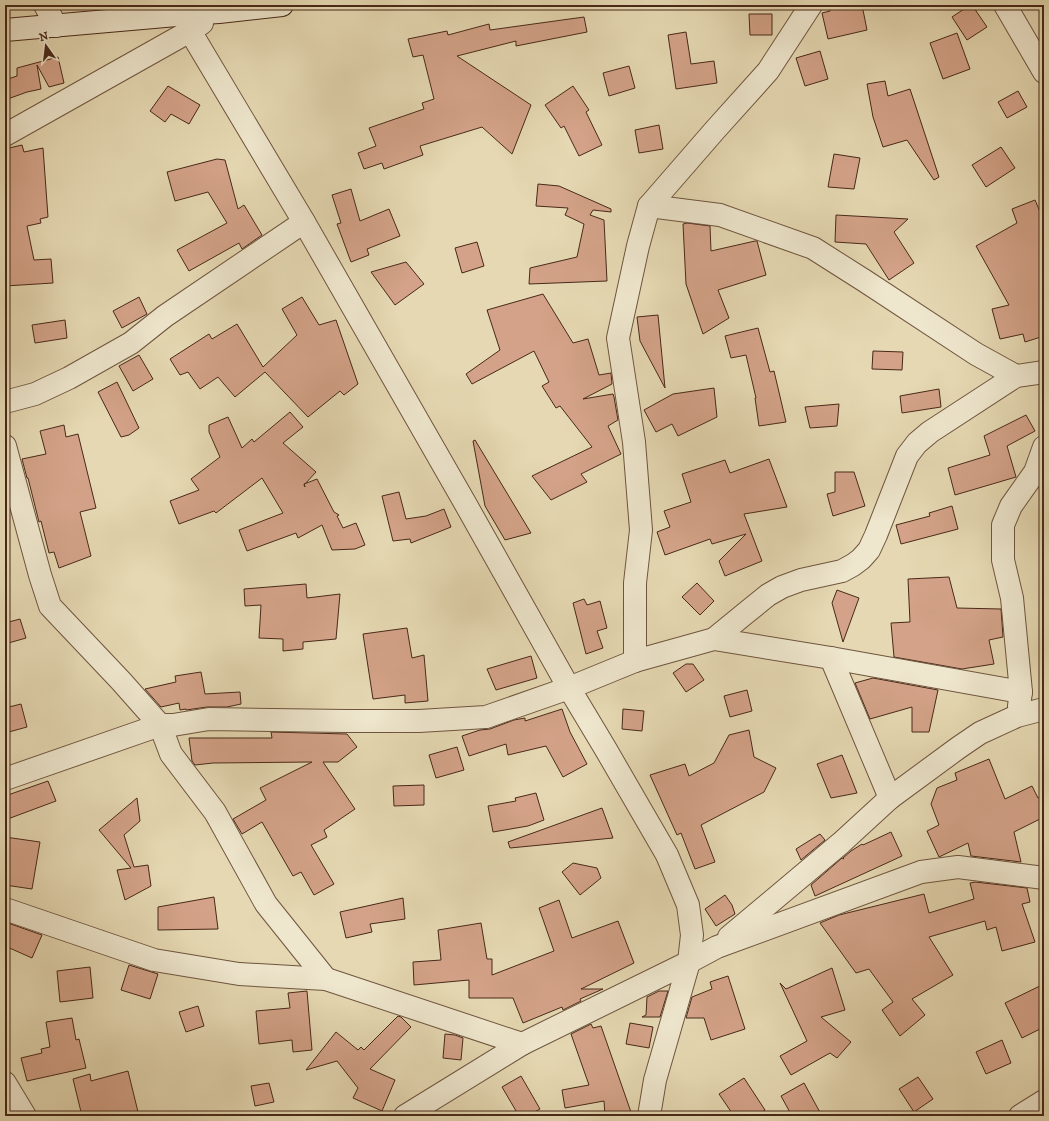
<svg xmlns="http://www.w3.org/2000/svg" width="1049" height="1121" viewBox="0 0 1049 1121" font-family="'IM FELL DW Pica',serif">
<rect width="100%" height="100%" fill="#e5d8b2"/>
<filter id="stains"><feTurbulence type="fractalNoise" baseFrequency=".005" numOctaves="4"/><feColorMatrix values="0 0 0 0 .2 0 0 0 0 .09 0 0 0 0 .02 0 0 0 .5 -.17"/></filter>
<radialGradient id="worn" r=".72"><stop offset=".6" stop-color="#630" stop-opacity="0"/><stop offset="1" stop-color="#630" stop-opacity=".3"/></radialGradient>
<!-- building -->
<g fill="#d3a288" stroke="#482918">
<polygon points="829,5 862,5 867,30 828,39 822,13 830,11"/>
<polygon points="970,5 972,5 987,27 967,40 952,17"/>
<polygon points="749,14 772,14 772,35 750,35"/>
<polygon points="584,17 587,32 516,46 516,41 457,56 531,105 512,154 482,127 420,146 423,155 384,169 382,163 364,169 358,153 376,146 369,128 424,109 422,103 434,99 423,55 413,57 408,39 447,31 448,35 489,24 490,30"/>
<polygon points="686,32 691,64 714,61 717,83 676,89 668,35"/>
<polygon points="957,33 970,69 943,79 930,43"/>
<polygon points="820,51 828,79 805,86 796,58"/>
<polygon points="58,57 64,83 49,87 37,65 41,89 27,92 5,100 5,80 17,76 17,68"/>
<polygon points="629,66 635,88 609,96 603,73"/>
<polygon points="885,81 888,96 910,89 939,177 934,180 907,140 883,147 873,117 867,84"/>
<polygon points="168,86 200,105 189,124 171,114 165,122 150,111"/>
<polygon points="573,86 589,110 586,112 602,145 579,156 564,126 561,128 545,105"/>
<polygon points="1018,91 1027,107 1007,118 998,102"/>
<polygon points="659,125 663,149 639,153 635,130"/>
<polygon points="22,145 24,152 43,148 48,217 40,219 41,223 27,226 34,260 51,259 53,283 5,286 5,149"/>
<polygon points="1001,147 1015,168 986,187 972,165"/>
<polygon points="834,154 860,158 854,189 828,187"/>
<polygon points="217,159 225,160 238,209 244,205 262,235 242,249 239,243 189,271 177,250 227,223 208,192 175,201 167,172"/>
<polygon points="538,184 559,186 611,209 611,212 593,210 590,215 604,220 607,281 529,284 530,268 577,257 584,224 565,215 568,208 536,206"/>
<polygon points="351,189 360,221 389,209 400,236 367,249 369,255 351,262 337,224 341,223 332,195"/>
<polygon points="1035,200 1044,221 1044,336 1025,342 1023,334 1000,339 992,309 1009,305 976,246 1017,223 1012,209"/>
<polygon points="836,215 908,219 894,232 914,263 889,280 866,244 835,242"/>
<polygon points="687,223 710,226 711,251 755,241 757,241 766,275 718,290 729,318 703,334 686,284 683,224"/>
<polygon points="477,242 484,266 462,273 455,248"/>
<polygon points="406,262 424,284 395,305 371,272"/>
<polygon points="543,294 573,343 588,339 599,375 611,373 612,384 583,399 613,394 614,397 618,420 608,426 621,454 581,474 587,482 551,500 532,476 592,447 560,406 556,408 542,386 549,382 534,351 472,384 466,374 500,350 487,310"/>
<polygon points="139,297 147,314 122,328 113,311"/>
<polygon points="302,297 319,325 336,320 358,384 344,395 340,391 308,417 265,372 235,397 218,377 200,389 188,372 180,375 170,359 209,334 212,339 237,324 263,367 297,335 282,309"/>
<polygon points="658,315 665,388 640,341 637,317"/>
<polygon points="65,320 67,338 35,343 32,325"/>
<polygon points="758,328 770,372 774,371 786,422 759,426 755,398 756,398 746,355 731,358 725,336"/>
<polygon points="873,351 903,352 902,370 872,369"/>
<polygon points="139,355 153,379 133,391 119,366"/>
<polygon points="117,382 139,428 129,435 121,437 98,392"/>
<polygon points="714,388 717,417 678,436 672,424 656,432 644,410 673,394"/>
<polygon points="939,389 941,407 902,413 900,396"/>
<polygon points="839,404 837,426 810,428 805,407"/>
<polygon points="290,412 303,427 283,443 316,472 304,485 305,487 304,484 317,479 334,512 339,515 337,516 343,528 356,523 365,545 355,549 332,550 322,525 298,538 296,533 247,551 239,530 283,513 262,478 216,513 214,511 179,524 170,501 199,490 191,479 220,457 209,432 209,425 228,417 242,448 252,439 254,442"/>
<polygon points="1026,415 1035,431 1007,446 1016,477 955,495 948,468 990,455 984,436"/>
<polygon points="64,425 66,437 78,434 96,508 80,512 91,556 59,568 54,552 49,553 41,521 39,522 28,478 27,478 22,459 46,454 40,431"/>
<polygon points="475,440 531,533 505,540 485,506 473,441"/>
<polygon points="769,459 787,507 744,514 762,561 725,576 719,561 746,534 712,544 710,539 665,555 657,532 670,527 664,511 691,502 682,474 725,460 730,473"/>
<polygon points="835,472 854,472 865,506 833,516 827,494 835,492"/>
<polygon points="399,492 406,519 426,516 444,509 451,527 411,543 410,539 393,541 382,496"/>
<polygon points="952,506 958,529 901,544 896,525 930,516 929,513"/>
<polygon points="949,577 957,608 1001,609 1003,637 989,640 994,664 962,669 894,657 891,623 910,622 908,579"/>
<polygon points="697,583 714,601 700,615 682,597"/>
<polygon points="306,584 307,598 340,594 336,639 303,642 303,649 283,651 283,639 259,638 261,605 245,606 244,589"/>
<polygon points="837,590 859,598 843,642 832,603"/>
<polygon points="584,599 587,605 600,601 607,628 597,631 603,648 586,654 573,603"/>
<polygon points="20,619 26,638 5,644 5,623"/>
<polygon points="407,628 412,658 424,655 428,701 405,703 405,695 373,699 363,634"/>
<polygon points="531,656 537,678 496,690 487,669"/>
<polygon points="686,664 693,664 704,680 686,692 673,673"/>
<polygon points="201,672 205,694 240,692 241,704 227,707 207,707 186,710 186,709 180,710 179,703 161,707 145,689 176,682 175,676"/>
<polygon points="873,678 938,690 929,732 912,732 912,707 870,719 855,683"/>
<polygon points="747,690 752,711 730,717 724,696"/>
<polygon points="21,704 27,727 5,733 5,708"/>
<polygon points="562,709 570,732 587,764 563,777 546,746 508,755 506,744 469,756 462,736 480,730 490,729 514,720 525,718 525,721"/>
<polygon points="623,709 644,711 642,731 622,729"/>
<polygon points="749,730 754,757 776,768 764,792 701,825 715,862 695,869 681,833 677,835 650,775 685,764 689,776 714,763 729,735"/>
<polygon points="271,732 347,734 357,747 338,762 323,762 355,809 324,830 327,837 311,845 334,884 314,895 301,872 293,876 262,822 242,834 233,819 266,800 260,788 312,762 213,763 195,765 192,761 189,738 272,738"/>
<polygon points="457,747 464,770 436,778 429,755"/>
<polygon points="842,755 857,793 831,798 817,764"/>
<polygon points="989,759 1005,799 1032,786 1038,798 1044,796 1044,817 1014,832 1021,862 971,856 968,843 939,857 927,831 939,825 931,804 937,788 957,780 955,773"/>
<polygon points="48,781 56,801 5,820 5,796"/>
<polygon points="424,785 424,805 394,806 393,786"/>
<polygon points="536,793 544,820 528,826 493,832 488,806 516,801 515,798"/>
<polygon points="137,798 140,821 124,835 134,867 148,865 151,886 125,900 117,870 131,868 99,830"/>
<polygon points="602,808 613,838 510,848 508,842"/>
<polygon points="891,832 902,856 815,896 811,885 842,858 844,859 843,858 851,851 862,844 863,845"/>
<polygon points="820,834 825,840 801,860 796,849"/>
<polygon points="5,837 40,842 32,889 5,885"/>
<polygon points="573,863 597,868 601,878 580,895 562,872"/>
<polygon points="975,882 1027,888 1030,902 1022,904 1035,942 1002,951 996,927 987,930 985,921 929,937 953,975 912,999 925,1015 900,1036 882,1010 893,1002 869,969 856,973 820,923 839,915 924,894 929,913 974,899 970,883"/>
<polygon points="725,895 732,905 735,914 716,926 705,909"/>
<polygon points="214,897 218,929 158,930 158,907"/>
<polygon points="403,898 405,919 370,924 372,932 346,938 340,912"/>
<polygon points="559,900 572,938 618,921 634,963 581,989 603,989 580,999 581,1001 563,1010 562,1007 523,1023 513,998 469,998 469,980 414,985 413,962 441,960 438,930 481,923 487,959 492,959 492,975 554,951 539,908"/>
<polygon points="5,922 42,935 32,958 5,946"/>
<polygon points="129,965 158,974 150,999 121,990"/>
<polygon points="90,967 93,998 60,1002 57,971"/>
<polygon points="832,968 845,1010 821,1017 851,1042 837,1058 830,1053 791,1075 780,1056 807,1041 780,983 786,989"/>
<polygon points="728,976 745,1029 711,1040 704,1018 686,1018 692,997 712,989 710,982"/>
<polygon points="1044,984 1044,1027 1022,1038 1005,1003"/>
<polygon points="307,991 312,1050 293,1052 292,1040 259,1044 256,1011 290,1008 288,993"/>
<polygon points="659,991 668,991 660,1017 642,1017 646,1015 647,997"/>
<polygon points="198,1006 204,1026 186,1032 179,1012"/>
<polygon points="398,1016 401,1017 411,1027 370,1069 395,1080 382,1111 353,1098 358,1088 337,1061 306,1070 336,1032 358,1050 361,1047 364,1050"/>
<polygon points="72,1018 76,1040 79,1039 86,1068 27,1081 21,1058 42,1053 41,1049 50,1047 46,1022"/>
<polygon points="630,1023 653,1027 649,1048 626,1044"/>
<polygon points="591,1024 593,1028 601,1026 632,1115 605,1116 604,1101 565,1108 562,1090 589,1085 571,1034"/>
<polygon points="445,1034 455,1035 463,1038 461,1060 443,1058"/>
<polygon points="1002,1040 1011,1063 986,1074 976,1052"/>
<polygon points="128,1071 139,1116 82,1116 73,1079 90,1074 91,1081"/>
<polygon points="521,1076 540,1109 527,1116 519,1116 502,1087"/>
<polygon points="918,1077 933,1099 914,1112 899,1089"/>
<polygon points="744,1078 765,1110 756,1116 734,1116 719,1094"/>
<polygon points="269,1083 274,1102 255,1106 251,1086"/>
<polygon points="804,1083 822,1116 792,1116 781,1096"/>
</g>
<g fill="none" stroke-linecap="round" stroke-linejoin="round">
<!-- street casing -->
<g stroke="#6f553e" stroke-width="24">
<g id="street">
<polyline points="45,5 56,26"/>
<polyline points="1005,5 1044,72"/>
<polyline points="190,31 304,222 465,503 569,688 605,748 667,855 688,905 692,935 689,962 655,1080 649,1116"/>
<polyline points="5,135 190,31 202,23"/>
<polyline points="649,206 720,215 813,248 865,281 976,354 1016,376"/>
<polyline points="5,402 35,394 69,378 131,343 165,316 304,222"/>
<polyline points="5,446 40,575 50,606 121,681 160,725 171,754 215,812 266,904 326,979"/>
<polyline points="714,639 747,612 768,595 782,587 801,580 842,571 853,565 861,559 869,550 876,535 907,456 917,443 930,432 1016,376 1044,372"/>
<polyline points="831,658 890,798"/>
<polyline points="635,661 635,583 641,530 634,442 618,338 638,246 649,206 715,130 768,71 811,5"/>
<polyline points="1019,706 1021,692 1012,598 1003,560 1003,525 1011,506 1035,472 1044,447"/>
<polyline points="5,779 160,725 173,725 209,719 345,721 419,721 486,717 569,688 635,661 714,639 831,658 1021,692"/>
<polyline points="5,909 154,960 239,974 326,979 522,1044"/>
<polyline points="729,937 841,843 890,798 958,748 980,733 1017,716 1044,709"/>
<polyline points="5,1083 25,1116"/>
<polyline points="405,1116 522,1044 689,962 717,947 921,872 958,867 1044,878"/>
<polyline points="1020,1116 1044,1101"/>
</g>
</g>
<!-- secondary casing -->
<g stroke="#482918" stroke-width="24">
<polyline id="secondary" points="5,30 188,14 219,12 282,5"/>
</g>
<!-- street -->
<use href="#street" stroke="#eee6cd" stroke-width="22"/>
<!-- secondary -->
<use href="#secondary" stroke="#eee6cd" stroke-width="22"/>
</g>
<!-- margin -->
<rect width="1049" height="1121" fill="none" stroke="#e5d8b2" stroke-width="20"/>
<rect x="6" y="6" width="1037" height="1109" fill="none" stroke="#482918" stroke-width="2"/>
<rect x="10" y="10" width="1029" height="1101" fill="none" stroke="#482918"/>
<!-- north arrow -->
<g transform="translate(46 46) rotate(346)" stroke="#eee6cd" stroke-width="3" paint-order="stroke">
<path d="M0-3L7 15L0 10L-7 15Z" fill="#482918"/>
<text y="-6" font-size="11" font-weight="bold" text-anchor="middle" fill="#482918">N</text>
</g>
<rect width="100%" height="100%" filter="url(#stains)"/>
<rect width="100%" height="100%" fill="url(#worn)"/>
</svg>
